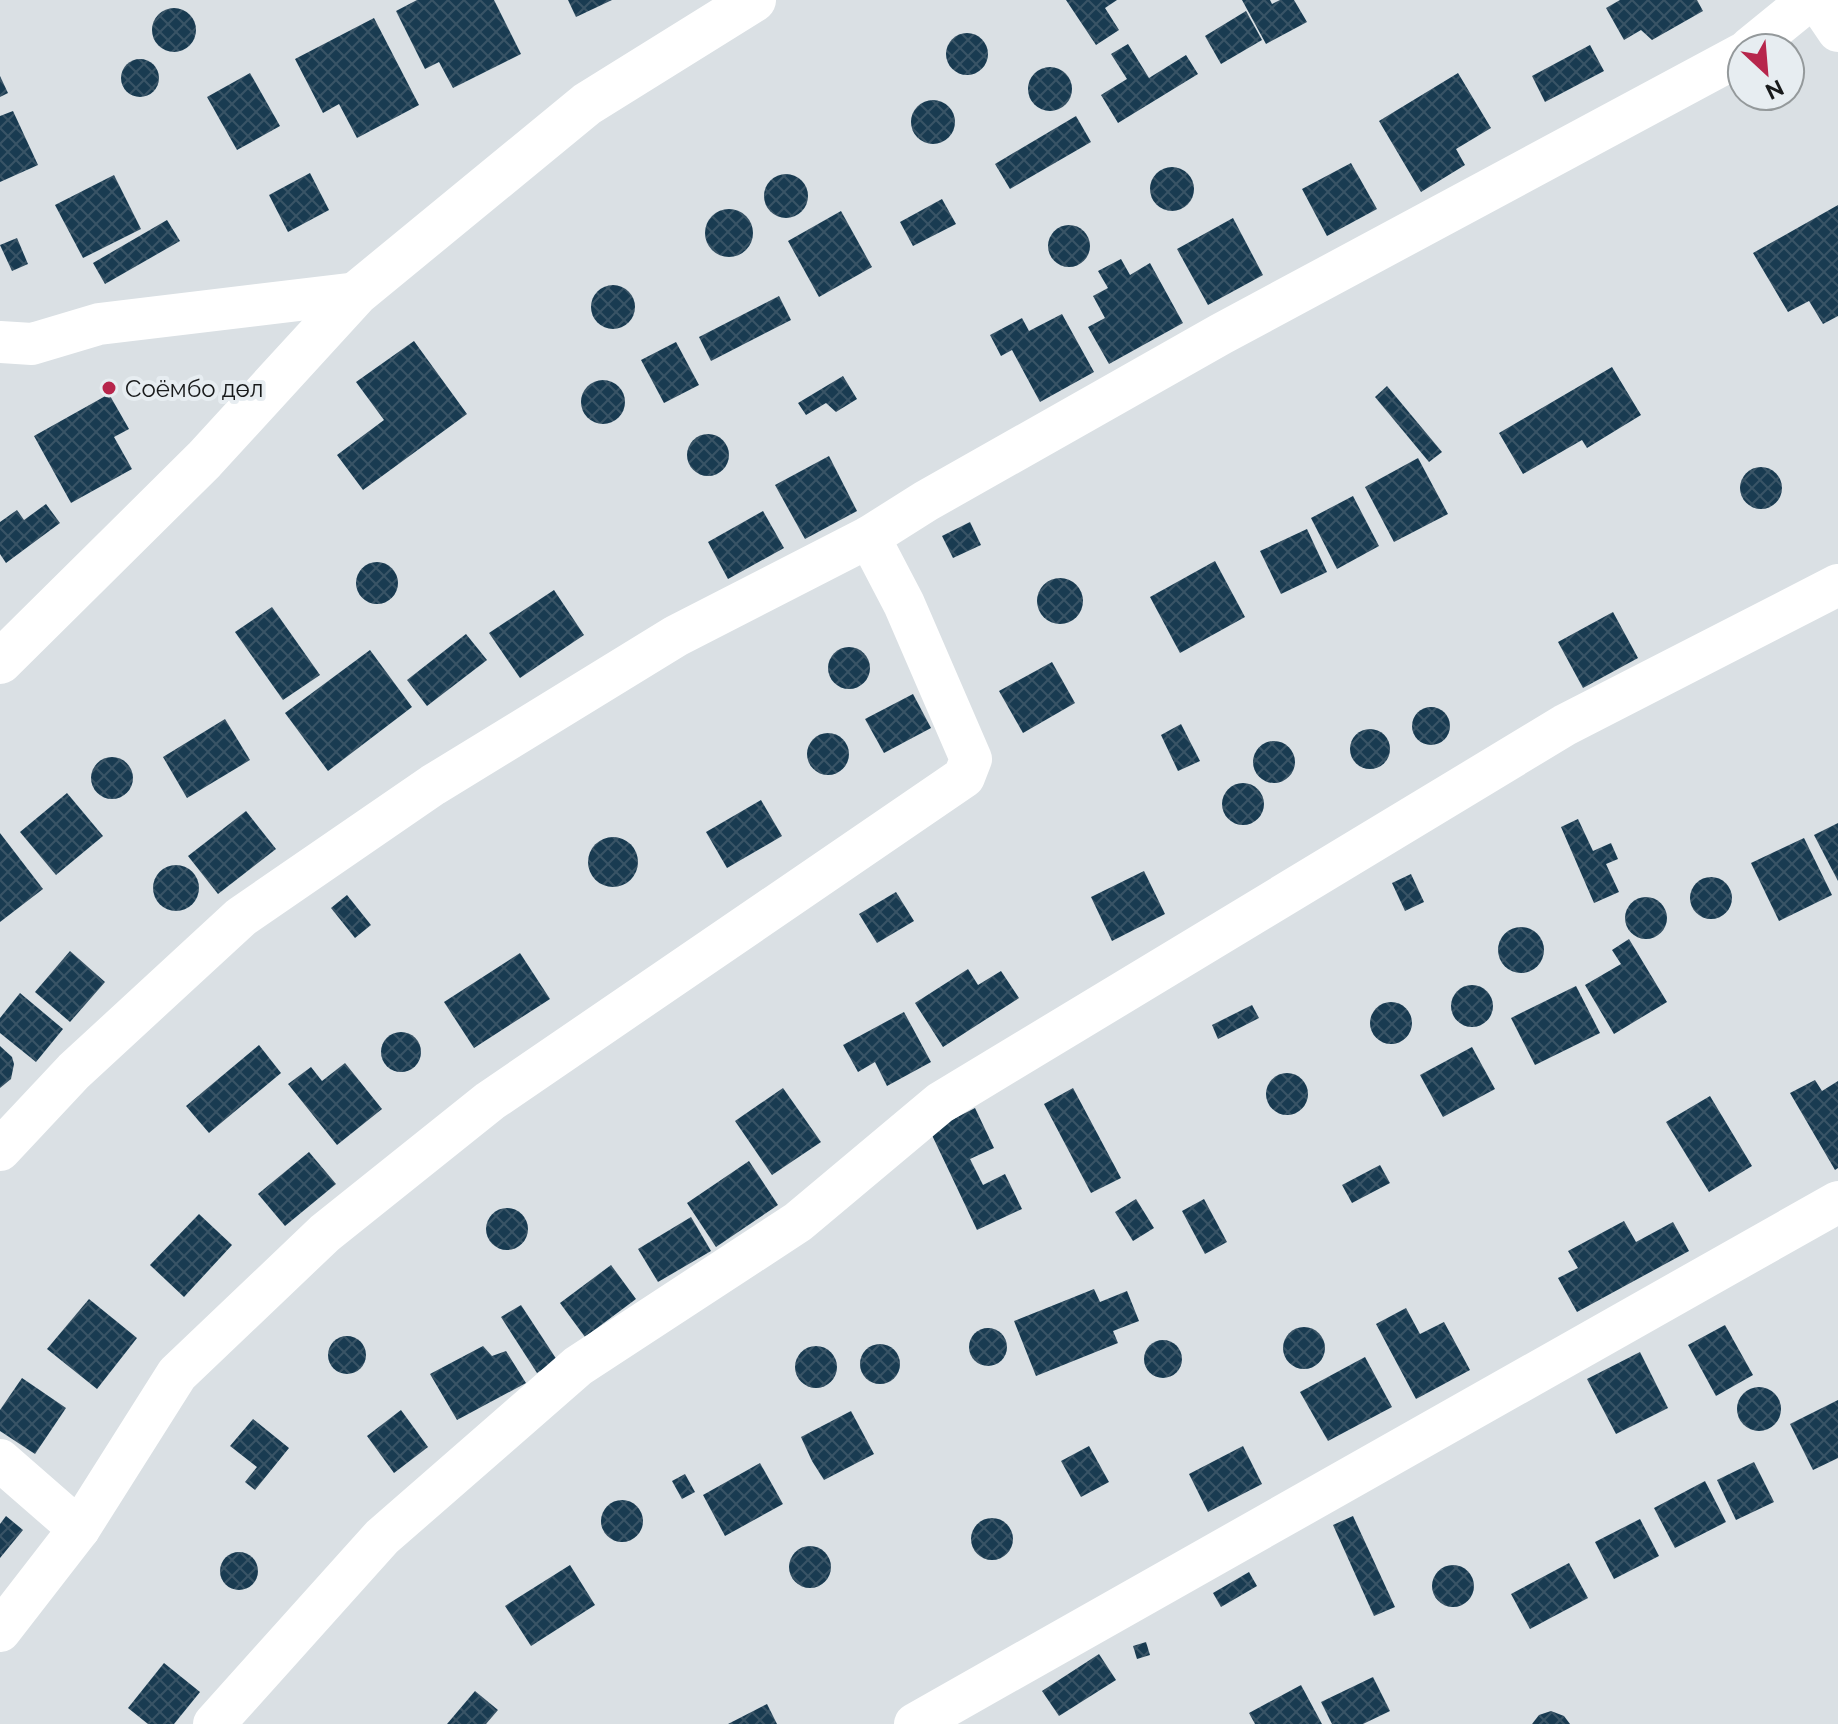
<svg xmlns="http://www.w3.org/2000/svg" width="1838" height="1724" viewBox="0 0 1838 1724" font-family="Raleway,sans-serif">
<defs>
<pattern id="building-cross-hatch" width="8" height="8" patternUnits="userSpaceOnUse" patternTransform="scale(2)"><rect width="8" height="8" fill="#193b51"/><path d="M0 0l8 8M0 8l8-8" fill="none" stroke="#395466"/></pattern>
</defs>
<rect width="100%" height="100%" fill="#dae0e4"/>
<!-- building -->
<g fill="url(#building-cross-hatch)">
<polygon points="417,0 494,0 521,54 453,88 439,62 425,69 396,11"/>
<polygon points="568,0 612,0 576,17"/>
<polygon points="1066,0 1117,0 1105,8 1119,30 1096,45"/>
<polygon points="1242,0 1270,0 1272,4 1280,0 1294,0 1307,22 1266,44"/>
<polygon points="1620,0 1697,0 1703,11 1652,40 1641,30 1624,40 1606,8"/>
<circle cx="174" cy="30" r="22"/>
<polygon points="1246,11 1262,40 1221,64 1205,36"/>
<polygon points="374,18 419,105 357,138 339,104 323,113 295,59"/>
<circle cx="967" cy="54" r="21"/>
<polygon points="1128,44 1149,78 1186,55 1198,74 1118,123 1101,95 1127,79 1111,54"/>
<polygon points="1590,45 1604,71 1545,102 1532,76"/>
<circle cx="140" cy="78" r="19"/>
<circle cx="1050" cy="89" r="22"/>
<polygon points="250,73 280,126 237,150 207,97"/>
<polygon points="1458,73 1491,128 1456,149 1465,165 1421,192 1379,121"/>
<polygon points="0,76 8,93 0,97"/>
<circle cx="933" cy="122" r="22"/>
<polygon points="13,111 38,165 0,182 0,116"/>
<polygon points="1076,116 1091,142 1010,189 995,164"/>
<polygon points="1351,163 1377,209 1327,236 1302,189"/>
<circle cx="1172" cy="189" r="22"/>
<polygon points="310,173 329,210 288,232 269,195"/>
<circle cx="786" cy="196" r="22"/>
<polygon points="114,175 141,229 83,258 55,205"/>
<polygon points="942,199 956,224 913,246 900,222"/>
<polygon points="1838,205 1838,316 1823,324 1809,301 1788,312 1753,253"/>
<circle cx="729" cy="233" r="24"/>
<polygon points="841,211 872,267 819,297 788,241"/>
<polygon points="1233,218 1263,275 1208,305 1177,249"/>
<polygon points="167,220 180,241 105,284 93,263"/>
<circle cx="1069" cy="246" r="21"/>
<polygon points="17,238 28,264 12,271 0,245"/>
<polygon points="1121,259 1130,275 1150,263 1183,323 1109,364 1088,327 1105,318 1093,296 1108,288 1098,271"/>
<circle cx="613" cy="307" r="22"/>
<polygon points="779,296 791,320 711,361 699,337"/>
<polygon points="1062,314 1094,372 1040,402 1012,350 1001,356 990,335 1022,318 1029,331"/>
<polygon points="414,341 467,414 363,490 337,455 384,420 356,382"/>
<polygon points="676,342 699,385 664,403 641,360"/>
<polygon points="1612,367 1641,415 1587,448 1582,440 1523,474 1499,433"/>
<polygon points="843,376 857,399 836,412 826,403 806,415 798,403"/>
<circle cx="603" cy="402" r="22"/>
<polygon points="1387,386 1442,452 1429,462 1375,397"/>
<polygon points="109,394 129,429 114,437 132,469 71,503 34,436"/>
<circle cx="708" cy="455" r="21"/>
<polygon points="829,456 857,511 805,539 775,485"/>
<polygon points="1418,458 1448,514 1394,542 1365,487"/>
<circle cx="1761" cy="488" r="21"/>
<polygon points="1353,496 1379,546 1337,569 1311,518"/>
<polygon points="46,504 60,523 6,563 0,554 0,522 17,510 24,520"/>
<polygon points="763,511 784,548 728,579 708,542"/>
<polygon points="970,522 981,545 953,558 942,536"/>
<polygon points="1307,529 1327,572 1281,594 1260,551"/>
<polygon points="1215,561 1245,617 1180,653 1150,597"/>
<circle cx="377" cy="583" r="21"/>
<circle cx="1060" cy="601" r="23"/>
<polygon points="554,590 584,635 520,678 489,633"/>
<polygon points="272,607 320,675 283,700 235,632"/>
<polygon points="1613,612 1638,658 1583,688 1558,642"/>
<polygon points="466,634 487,660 427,706 407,680"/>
<circle cx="849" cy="668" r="21"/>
<polygon points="370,650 412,707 328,771 285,713"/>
<polygon points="1052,662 1075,703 1023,733 999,691"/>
<polygon points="913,694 931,728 884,753 865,719"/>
<circle cx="1431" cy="726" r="19"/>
<polygon points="225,719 250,760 187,798 163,757"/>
<polygon points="1181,724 1200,761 1178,771 1161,735"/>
<circle cx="1370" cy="749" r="20"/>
<circle cx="828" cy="754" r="21"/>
<circle cx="1274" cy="762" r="21"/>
<circle cx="112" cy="778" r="21"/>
<circle cx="1243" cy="804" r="21"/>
<polygon points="67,793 103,836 56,875 20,832"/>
<polygon points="761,800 782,836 727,868 706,832"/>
<polygon points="246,811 276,849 218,894 188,856"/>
<polygon points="1578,819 1593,851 1611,843 1618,859 1606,864 1619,892 1594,903 1561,827"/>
<polygon points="1838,823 1838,881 1814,835"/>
<polygon points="0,833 43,889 0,922"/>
<circle cx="613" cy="862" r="25"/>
<polygon points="1804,838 1832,895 1779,921 1751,863"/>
<circle cx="176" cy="888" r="23"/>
<polygon points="1144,871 1165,914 1112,941 1091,897"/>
<polygon points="1411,874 1424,902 1405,911 1392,883"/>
<circle cx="1711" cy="898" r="21"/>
<polygon points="896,892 914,921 877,943 859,914"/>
<polygon points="347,895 371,925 355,938 331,908"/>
<circle cx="1646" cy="918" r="21"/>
<circle cx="1521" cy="950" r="23"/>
<polygon points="1629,939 1667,1002 1614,1034 1585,985 1621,964 1612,950"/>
<polygon points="70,951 105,982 70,1022 35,992"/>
<polygon points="520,953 550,999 474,1048 444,1002"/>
<polygon points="968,969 978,985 1001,971 1019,998 943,1047 915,1003"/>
<circle cx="1472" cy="1006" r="21"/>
<polygon points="1576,986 1600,1033 1535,1065 1511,1018"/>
<polygon points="20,993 63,1029 36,1062 0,1033 0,1018"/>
<circle cx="1391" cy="1023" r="21"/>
<polygon points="1252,1005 1259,1018 1218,1039 1212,1025"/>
<polygon points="904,1012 931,1062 887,1086 875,1062 858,1072 843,1045"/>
<circle cx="401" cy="1052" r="20"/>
<polygon points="259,1045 281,1073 209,1133 186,1106"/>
<polygon points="0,1046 12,1057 14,1064 11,1079 0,1088"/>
<polygon points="1472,1047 1495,1089 1443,1117 1420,1075"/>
<polygon points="345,1063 382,1109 337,1145 288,1084 311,1067 322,1081"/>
<circle cx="1287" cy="1094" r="21"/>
<polygon points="1815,1080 1822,1091 1838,1081 1838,1168 1835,1170 1790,1093"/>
<polygon points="783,1088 821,1142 772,1175 735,1121"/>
<polygon points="1073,1088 1121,1178 1091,1193 1044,1104"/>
<polygon points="1710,1096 1752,1166 1709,1192 1666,1122"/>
<polygon points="975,1108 994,1148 970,1159 983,1185 1005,1174 1022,1209 977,1230 930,1131"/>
<polygon points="309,1152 336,1184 285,1226 258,1194"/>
<polygon points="749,1161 778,1205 716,1247 687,1203"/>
<polygon points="1380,1165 1390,1183 1352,1203 1342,1185"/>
<polygon points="1136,1199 1154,1228 1133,1241 1115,1212"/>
<polygon points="1204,1199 1227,1242 1205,1254 1182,1211"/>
<circle cx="507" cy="1229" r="21"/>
<polygon points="199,1214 232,1245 184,1297 150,1265"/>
<polygon points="691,1217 711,1251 658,1282 638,1249"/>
<polygon points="1624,1221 1636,1242 1673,1222 1689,1251 1577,1312 1558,1278 1578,1268 1568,1251"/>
<polygon points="611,1265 636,1299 585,1337 560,1303"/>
<polygon points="1094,1289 1100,1302 1127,1291 1139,1321 1113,1331 1118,1343 1036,1376 1014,1321"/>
<polygon points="89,1299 137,1338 97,1389 47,1349"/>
<polygon points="521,1305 557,1360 537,1373 501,1317"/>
<polygon points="1406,1308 1420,1334 1444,1322 1470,1370 1416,1399 1376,1324"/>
<polygon points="1725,1325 1753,1375 1716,1396 1688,1345"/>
<circle cx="1304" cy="1348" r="21"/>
<circle cx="988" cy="1347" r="19"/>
<circle cx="347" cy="1355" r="19"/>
<circle cx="1163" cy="1359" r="19"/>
<circle cx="880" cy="1364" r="20"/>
<polygon points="483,1346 492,1356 506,1351 526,1383 457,1420 430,1374"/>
<circle cx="816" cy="1367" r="21"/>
<polygon points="1640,1352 1668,1408 1616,1434 1587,1379"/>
<polygon points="1365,1357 1392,1407 1328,1441 1300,1392"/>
<polygon points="22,1378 66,1408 35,1454 0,1431 0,1410"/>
<circle cx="1759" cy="1409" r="22"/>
<polygon points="1838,1400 1838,1458 1813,1470 1790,1424"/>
<polygon points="401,1410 428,1447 394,1473 367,1436"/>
<polygon points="851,1411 874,1454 824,1480 812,1461 801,1437"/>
<polygon points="253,1419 289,1448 255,1490 245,1482 257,1467 230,1446"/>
<polygon points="1089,1446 1109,1482 1081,1497 1061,1461"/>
<polygon points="1243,1446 1262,1484 1208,1512 1189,1474"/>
<polygon points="1754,1462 1774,1502 1736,1520 1717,1480"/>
<polygon points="760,1463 783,1504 725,1536 703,1495"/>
<polygon points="685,1474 695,1492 682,1499 672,1481"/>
<polygon points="1705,1481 1726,1522 1675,1548 1654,1508"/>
<circle cx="622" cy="1521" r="21"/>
<polygon points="6,1516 23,1530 0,1558 0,1524"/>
<polygon points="1353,1516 1395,1607 1374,1616 1333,1525"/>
<circle cx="992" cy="1539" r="21"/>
<polygon points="1640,1519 1659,1556 1614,1579 1595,1542"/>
<circle cx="810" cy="1567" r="21"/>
<circle cx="239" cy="1571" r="19"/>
<polygon points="1569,1563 1588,1598 1530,1629 1511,1594"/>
<polygon points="570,1565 595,1605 531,1646 505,1606"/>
<circle cx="1453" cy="1586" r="21"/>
<polygon points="1249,1572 1257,1586 1221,1607 1213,1593"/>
<polygon points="1146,1642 1150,1655 1137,1659 1133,1646"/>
<polygon points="1099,1654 1116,1680 1059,1716 1042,1691"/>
<polygon points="164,1663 200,1692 174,1724 148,1724 128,1708"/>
<polygon points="1373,1677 1390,1711 1363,1724 1332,1724 1321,1702"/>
<polygon points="1301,1685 1322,1724 1255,1724 1249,1713"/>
<polygon points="475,1691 498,1710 486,1724 447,1724"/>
<polygon points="767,1704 777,1724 728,1724"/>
<polygon points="1551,1711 1564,1716 1570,1724 1532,1724 1539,1715"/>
</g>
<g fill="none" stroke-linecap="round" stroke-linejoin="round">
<!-- minor -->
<g stroke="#fff" stroke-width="42">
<polyline points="1817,0 1838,31"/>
<polyline points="1750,48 1809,0"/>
<polyline points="0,342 32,344 99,324 357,293"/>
<polyline points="0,1150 74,1071 241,917 433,785 676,636 869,537"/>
<polyline points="0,1460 79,1529"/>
<polyline points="0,1631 79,1529 177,1374 325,1233 490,1101 964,777 971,759 904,604 869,537 926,501 1221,334 1742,54"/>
<polyline points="214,1724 382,1537 578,1366 798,1222 940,1103 1565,725 1838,585"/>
<polyline points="915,1724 1838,1202"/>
</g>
<!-- secondary -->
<polyline stroke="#fff" stroke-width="44" points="0,662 204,460 357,293 587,104 754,0"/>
</g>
<!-- markers -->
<circle fill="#b7264c" stroke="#e7edf1" stroke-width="3" cx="109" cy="388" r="8"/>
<g text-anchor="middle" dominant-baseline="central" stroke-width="8" stroke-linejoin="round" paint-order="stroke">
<!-- poi labels -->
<g font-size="24" fill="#181a1b" stroke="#e7edf1" text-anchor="start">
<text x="125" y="388">Соёмбо дөл</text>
</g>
</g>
<!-- north arrow -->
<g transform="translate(1766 72) rotate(154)"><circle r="38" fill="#e7edf1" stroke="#94999b" stroke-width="2"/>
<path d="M0-6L14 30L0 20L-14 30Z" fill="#b7264c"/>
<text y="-12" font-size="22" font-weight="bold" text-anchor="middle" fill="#181a1b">N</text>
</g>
</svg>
